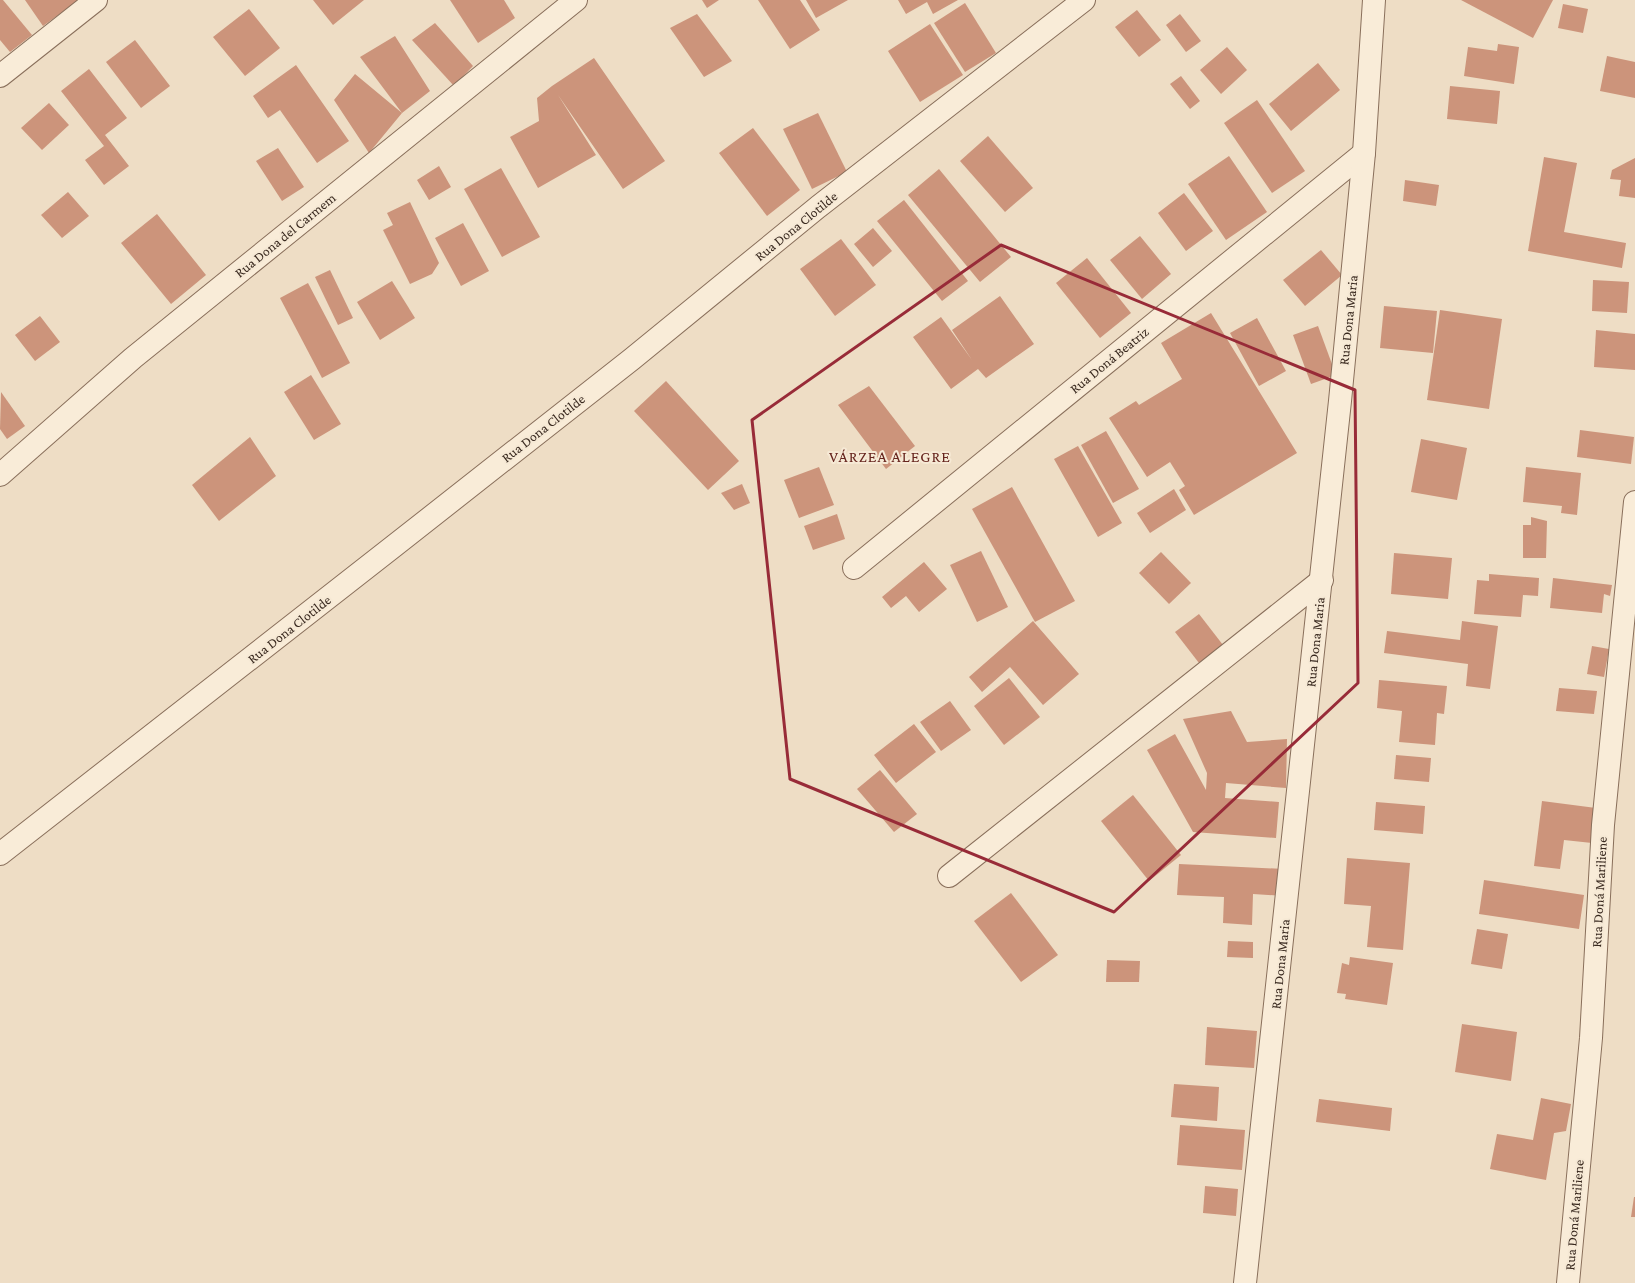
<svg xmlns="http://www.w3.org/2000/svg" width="1635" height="1283" viewBox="0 0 1635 1283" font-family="'Crimson Pro',serif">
<rect width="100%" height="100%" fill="#eeddc5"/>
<!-- building -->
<g fill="#cc947b">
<polygon points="0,0 3,0 32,35 10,52 0,40"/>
<polygon points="25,0 79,0 43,26"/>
<polygon points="313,0 364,0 333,25"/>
<polygon points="450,0 504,0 515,18 478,43"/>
<polygon points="702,0 719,0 707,8"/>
<polygon points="758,0 800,0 820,30 790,49"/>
<polygon points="806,0 848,0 816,18"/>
<polygon points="898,0 958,0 933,14 927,2 906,14"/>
<polygon points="1461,0 1553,0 1533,38"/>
<polygon points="965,3 996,53 965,72 934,23"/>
<polygon points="1563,4 1588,9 1583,33 1558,28"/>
<polygon points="249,9 280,48 245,76 213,37"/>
<polygon points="1137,10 1161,40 1139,57 1115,27"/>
<polygon points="697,14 732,61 704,77 670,28"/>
<polygon points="1180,14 1201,41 1186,52 1166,25"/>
<polygon points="435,23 473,66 454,86 412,40"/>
<polygon points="930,24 963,75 920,102 888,51"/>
<polygon points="395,36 430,91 402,113 369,153 334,100 355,74 402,113 360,57"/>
<polygon points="135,40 170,86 141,108 106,62"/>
<polygon points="1498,44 1519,47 1514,84 1464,76 1468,47 1497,51"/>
<polygon points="1227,47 1247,70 1221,94 1200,70"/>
<polygon points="1607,56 1635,62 1635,98 1600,91"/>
<polygon points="594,58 665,161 623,189 558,95 596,155 538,188 510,137 539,121 537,98 552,86"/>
<polygon points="1318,63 1340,90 1291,131 1269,104"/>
<polygon points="296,65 349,141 317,163 280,110 268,118 253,96"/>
<polygon points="89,69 127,118 105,135 129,166 104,185 85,160 104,146 61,91"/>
<polygon points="1181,76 1200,101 1190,109 1170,84"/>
<polygon points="1450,86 1500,91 1497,124 1447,119"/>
<polygon points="1257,100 1305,171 1272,193 1224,123"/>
<polygon points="49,103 69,125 42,150 21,128"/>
<polygon points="818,113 847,172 812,189 783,129"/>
<polygon points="753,128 800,190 767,216 719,153"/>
<polygon points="988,136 1033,188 1005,212 960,161"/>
<polygon points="278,148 304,187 282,201 256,161"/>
<polygon points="1229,156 1267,212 1226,240 1188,184"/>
<polygon points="1544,157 1577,163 1564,232 1626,243 1622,268 1528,251"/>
<polygon points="1635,158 1635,198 1619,196 1621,180 1610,179 1612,170"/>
<polygon points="439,166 451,187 429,200 417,180"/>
<polygon points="501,168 540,237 502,257 464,189"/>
<polygon points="939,169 1011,257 980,282 908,195"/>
<polygon points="1405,180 1439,185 1436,206 1403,201"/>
<polygon points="68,192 89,216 62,238 41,215"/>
<polygon points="1184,193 1213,231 1186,251 1158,213"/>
<polygon points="904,200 968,281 942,301 877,221"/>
<polygon points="410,202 439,263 432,274 410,284 383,230 393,225 387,213"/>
<polygon points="157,214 206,275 171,304 121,243"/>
<polygon points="463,223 489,271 461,286 435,238"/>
<polygon points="873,228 892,251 873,267 854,244"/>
<polygon points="1140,236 1171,274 1142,299 1110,260"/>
<polygon points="841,239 876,285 835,316 800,269"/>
<polygon points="1321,250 1342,275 1305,306 1283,280"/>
<polygon points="1087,258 1131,313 1100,338 1056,283"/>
<polygon points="330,270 353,318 338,325 315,277"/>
<polygon points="1593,280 1629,282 1627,313 1592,311"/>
<polygon points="392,281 415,318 380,340 357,302"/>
<polygon points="308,283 350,363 322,378 280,298"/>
<polygon points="1000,296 1034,344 986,378 978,369 951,389 913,337 941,317 972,360 952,330"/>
<polygon points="1384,306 1437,311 1433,353 1380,348"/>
<polygon points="1440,310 1502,319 1489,409 1427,400"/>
<polygon points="1211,313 1297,453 1194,515 1179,490 1185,486 1170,462 1147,477 1109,418 1136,401 1139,405 1182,379 1161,343"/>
<polygon points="40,316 60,342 35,361 15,335"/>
<polygon points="1257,318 1286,371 1259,386 1230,333"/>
<polygon points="1318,326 1336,375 1311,384 1293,335"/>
<polygon points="1596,330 1635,334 1635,370 1594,367"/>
<polygon points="311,375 341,424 314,440 284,392"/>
<polygon points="666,381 739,461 708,490 634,411"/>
<polygon points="869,386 915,446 886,469 838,405"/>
<polygon points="1,392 25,426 7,439 0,429"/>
<polygon points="1580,430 1634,437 1631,464 1577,457"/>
<polygon points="1106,431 1139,489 1113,503 1081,445"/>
<polygon points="250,437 276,476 219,521 192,485"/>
<polygon points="1421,439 1467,448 1457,500 1411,492"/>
<polygon points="1078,446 1122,523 1098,537 1054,459"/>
<polygon points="819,467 834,505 799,518 784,480"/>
<polygon points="1526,467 1581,473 1577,515 1561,513 1562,506 1523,502"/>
<polygon points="742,484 750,503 734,510 721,493"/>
<polygon points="1012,487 1075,601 1035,622 972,509"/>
<polygon points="1174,489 1186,510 1150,533 1137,513"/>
<polygon points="837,514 845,539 813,550 804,526"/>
<polygon points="1531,517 1547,521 1546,558 1523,558 1523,525 1531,525"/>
<polygon points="981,551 1008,607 977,622 950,565"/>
<polygon points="1161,552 1191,583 1169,604 1139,573"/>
<polygon points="1394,553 1452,558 1448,599 1391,594"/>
<polygon points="924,562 947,589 919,612 906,596 891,608 882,597"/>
<polygon points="1489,574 1539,578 1538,596 1523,595 1521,617 1474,614 1477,580 1489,581"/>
<polygon points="1553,578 1612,585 1610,596 1604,594 1602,613 1550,608"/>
<polygon points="1199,614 1223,645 1199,663 1175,632"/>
<polygon points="1033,621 1079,674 1043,705 1010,667 982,692 969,677"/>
<polygon points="1462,621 1498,626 1490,689 1466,686 1468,664 1384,653 1387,631 1460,640"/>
<polygon points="1592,646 1609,649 1604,677 1587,674"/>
<polygon points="1009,678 1040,717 1004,745 974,706"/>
<polygon points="1379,680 1447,686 1444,714 1437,713 1435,745 1399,742 1402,711 1377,708"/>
<polygon points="1559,688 1597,691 1594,714 1556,711"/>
<polygon points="950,701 971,730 941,751 920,722"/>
<polygon points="1231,711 1247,742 1287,739 1286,788 1226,783 1225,798 1279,802 1276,838 1193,832 1147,750 1175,734 1206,790 1207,773 1183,719"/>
<polygon points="914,724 936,752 896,783 874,755"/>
<polygon points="1396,755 1431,758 1429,782 1394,779"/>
<polygon points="880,770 917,814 894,832 857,789"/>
<polygon points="1133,795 1181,855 1149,881 1101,821"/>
<polygon points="1542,801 1596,808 1592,843 1564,840 1560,869 1534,866"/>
<polygon points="1376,802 1425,806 1423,834 1374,830"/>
<polygon points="1347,858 1410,863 1403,950 1367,947 1371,906 1344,904"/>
<polygon points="1179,864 1285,869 1284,896 1253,894 1252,925 1223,923 1224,897 1177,895"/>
<polygon points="1484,880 1584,895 1579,929 1479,914"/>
<polygon points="1011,893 1058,955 1021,982 974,921"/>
<polygon points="1477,929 1508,934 1502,969 1471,964"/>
<polygon points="1228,941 1253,942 1253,958 1227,957"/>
<polygon points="1350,957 1393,963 1387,1005 1345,999 1346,994 1337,993 1342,963 1349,965"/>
<polygon points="1107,960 1140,961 1139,982 1106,982"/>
<polygon points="1462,1024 1517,1032 1511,1081 1455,1072"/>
<polygon points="1207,1027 1257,1031 1254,1068 1205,1065"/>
<polygon points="1174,1084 1219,1087 1217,1121 1171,1117"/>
<polygon points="1541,1098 1571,1104 1566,1131 1554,1133 1546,1180 1490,1169 1497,1134 1533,1140"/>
<polygon points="1319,1099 1392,1108 1390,1131 1316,1122"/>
<polygon points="1180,1125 1245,1130 1242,1170 1177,1165"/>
<polygon points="1205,1186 1238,1189 1236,1216 1203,1213"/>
<polygon points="1634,1197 1635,1197 1635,1217 1631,1217"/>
</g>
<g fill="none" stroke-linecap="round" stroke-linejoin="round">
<!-- street casing -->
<g stroke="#896f5b" stroke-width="24">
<g id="street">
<polyline points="0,76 96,0"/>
<polyline points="0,475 133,358 576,0"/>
<polyline points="854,568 1364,153"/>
<polyline points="0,854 394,546 632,359 818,207 1084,0"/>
<polyline points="949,876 1322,580"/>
<polyline points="1245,1283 1340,401 1364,153 1374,0"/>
<polyline points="1568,1283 1591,1038 1603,825 1635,502"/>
</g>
</g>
<!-- street -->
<use href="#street" stroke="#f9ecd8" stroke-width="22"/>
</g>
<!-- marked area -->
<path fill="none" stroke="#982b38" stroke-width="3" stroke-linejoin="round" d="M1001,245L1355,390L1358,683L1114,912L790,779L752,420Z"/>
<g text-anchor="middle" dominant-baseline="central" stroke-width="4" stroke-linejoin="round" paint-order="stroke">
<!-- street labels -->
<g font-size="14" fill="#39291f" stroke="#f6e9d5">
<text transform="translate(796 226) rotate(-39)">Rua Dona Clotilde</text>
<text transform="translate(285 235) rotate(-39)">Rua Dona del Carmem</text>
<text transform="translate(1348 320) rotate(-84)">Rua Dona Maria</text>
<text transform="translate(1109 360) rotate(-39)">Rua Doná Beatriz</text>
<text transform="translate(543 428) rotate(-38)">Rua Dona Clotilde</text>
<text transform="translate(289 629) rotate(-38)">Rua Dona Clotilde</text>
<text transform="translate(1315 642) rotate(-84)">Rua Dona Maria</text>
<text transform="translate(1599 892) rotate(-87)">Rua Doná Mariliene</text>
<text transform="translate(1280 964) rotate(-84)">Rua Dona Maria</text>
<text transform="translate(1574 1215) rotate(-85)">Rua Doná Mariliene</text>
</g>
<!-- quarter labels -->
<g font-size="16" letter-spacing="1" fill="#66251e" stroke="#f6e9d5">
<text x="890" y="456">VÁRZEA ALEGRE</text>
</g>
</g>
</svg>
